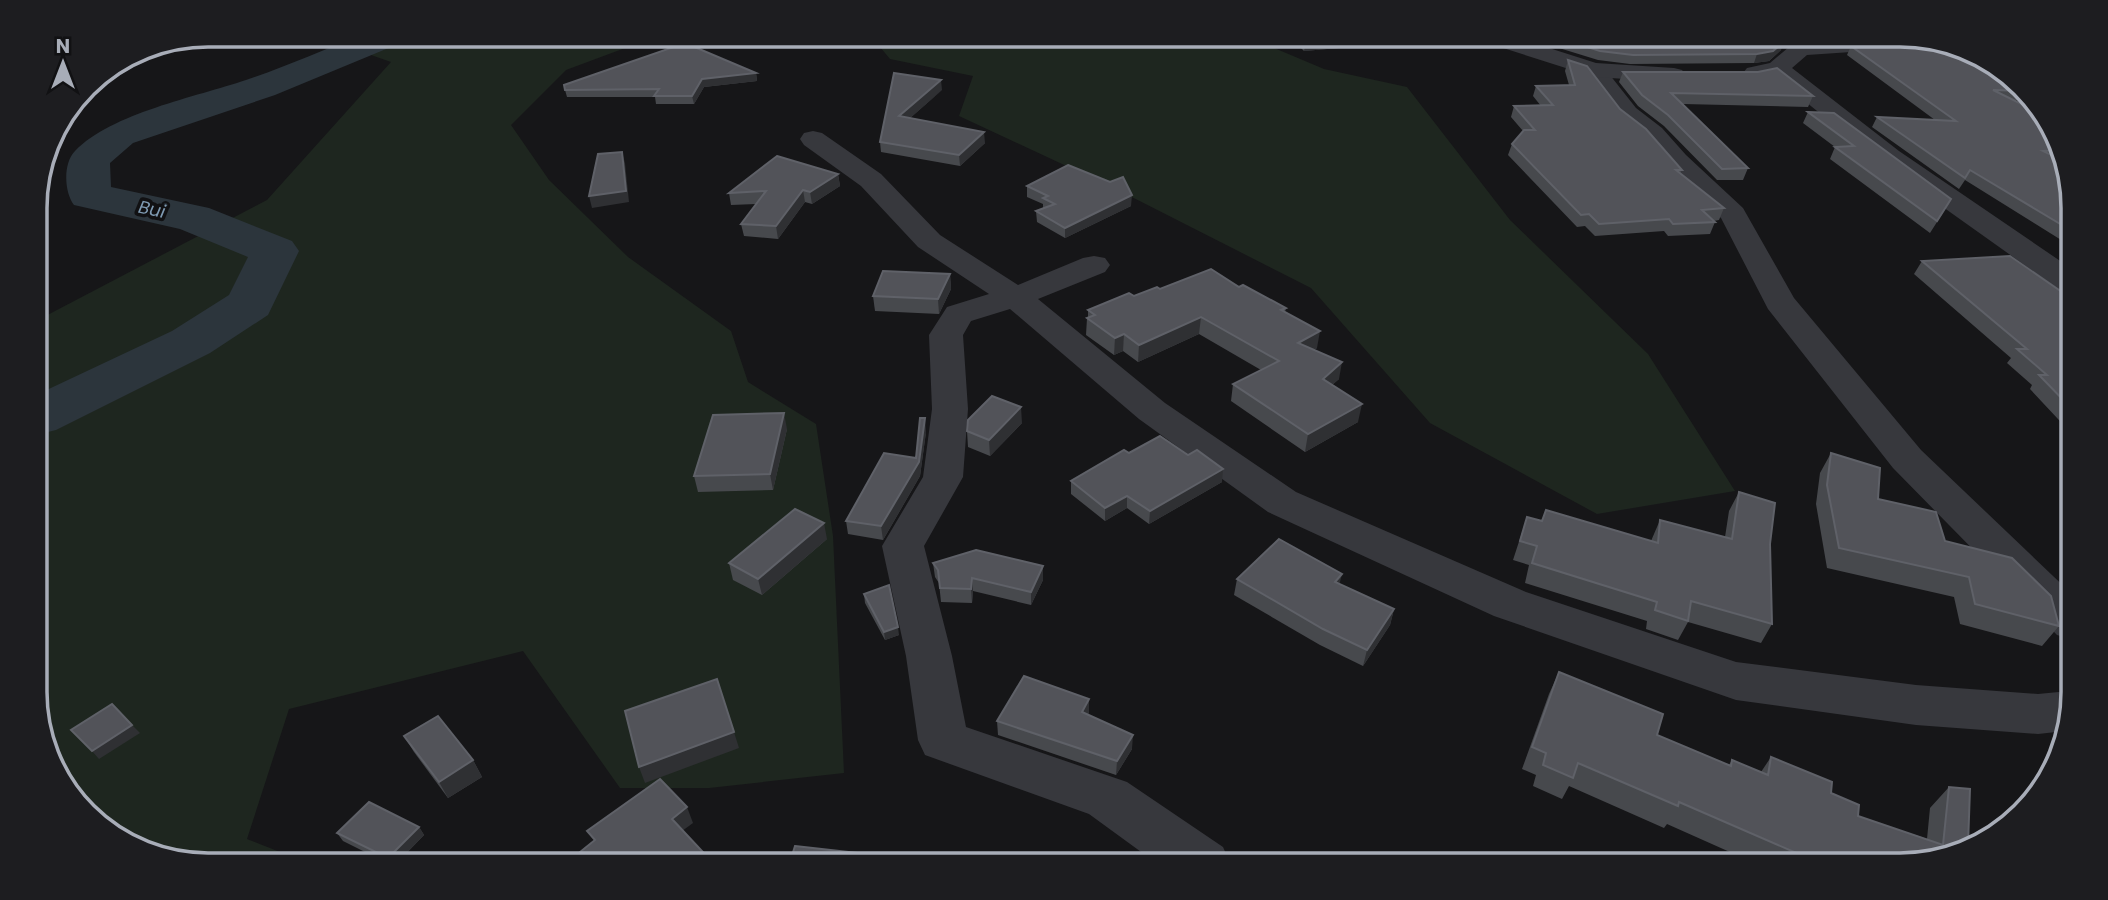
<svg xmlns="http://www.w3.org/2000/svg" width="2108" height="900" viewBox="0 0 2108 900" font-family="Poppins,sans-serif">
<rect width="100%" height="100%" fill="#161618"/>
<!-- green -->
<g fill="#1e261f">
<polygon points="314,35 660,35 566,70 511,125 549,180 628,257 731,331 748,382 816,424 833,536 844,773 709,788 620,788 523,651 289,709 247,839 313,865 208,865 142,852 71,797 37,715 36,321 267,200 391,62"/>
<polygon points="870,35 1243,35 1324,69 1407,87 1510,220 1648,354 1735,491 1597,514 1430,423 1311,288 1120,191 959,116 973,76 890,59"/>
</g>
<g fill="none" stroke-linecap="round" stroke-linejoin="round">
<!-- river -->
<path fill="#2c353c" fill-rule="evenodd" d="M361,35H408L403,42L275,95L133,143L110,163L111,187L209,208L292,241L299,251L268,315L210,353L56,430L36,435V395L172,331L229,295L248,257L180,229L74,205C64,192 63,163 75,151C112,113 196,97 246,80C285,67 323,50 361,35Z"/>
<!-- minor -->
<g fill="#37383d" fill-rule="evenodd">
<polygon points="1594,63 1602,65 1636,108 1662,128 1686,155 1743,208 1794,298 1921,450 2073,595 2073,640 2057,635 1893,468 1768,309 1721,218 1666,167 1644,138 1618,118 1586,75 1582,70 1586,65"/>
<polygon points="813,131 822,133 881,174 940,235 1018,285 1083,258 1094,256 1105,258 1110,265 1105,272 1038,299 1165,403 1296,492 1526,592 1736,662 1916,685 2038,694 2069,691 2073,692 2065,731 2038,734 1916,725 1736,700 1494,616 1268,512 1139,419 1010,309 971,321 963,335 968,409 963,477 924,546 952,656 966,727 1127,782 1223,847 1231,865 1159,865 1089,814 925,755 918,740 906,656 882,546 923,477 932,409 929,335 947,307 989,294 918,247 861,186 804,145 800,139 804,133"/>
</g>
<!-- tertiary -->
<g fill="#37383d" fill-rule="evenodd">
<polygon points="1475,35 1508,35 1596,63 1674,68 1682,70 1686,75 1682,80 1674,82 1594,77 1478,40"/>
<polygon points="1787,35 1809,35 1810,42 1900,35 1935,42 1925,47 1807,55 1792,68 1899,151 2072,269 2072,294 2061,291 1881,163 1774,76 1755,80 1747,78 1743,73 1747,68 1770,63 1789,47"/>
</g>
</g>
<!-- wall -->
<g fill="#47494d">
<polygon points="1269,35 1362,35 1364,36 1362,46 1304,51 1288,35"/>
<polygon points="1542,35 1782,35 1781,50 1769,61 1754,63 1630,64 1598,60 1559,48 1557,41 1547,41"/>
<polygon points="1830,35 1866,35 1831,38"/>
<polygon points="1851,46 1966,48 2034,101 2013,100 2042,114 2071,185 2072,242 2066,243 1965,180 1959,189 1872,127 1877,117 1935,120 1847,55"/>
<polygon points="1568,60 1682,170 1680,173 1724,208 1719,220 1714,221 1715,222 1710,234 1668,236 1664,231 1595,236 1585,226 1577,227 1508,155 1512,144 1523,131 1511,117 1514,106 1541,106 1533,96 1536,86 1569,85 1565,71"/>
<polygon points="1623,72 1813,96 1808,107 1683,104 1748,168 1743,180 1717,180 1664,126 1638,106 1619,82"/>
<polygon points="756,73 757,81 704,87 694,104 656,104 655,97 567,97 565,90"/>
<polygon points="942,90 910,118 985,143 960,166 881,152 880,142"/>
<polygon points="1808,112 1944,211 1930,233 1830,159 1835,147 1803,123"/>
<polygon points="838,174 840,186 812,204 805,202 778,239 744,236 741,224 756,204 731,205 729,193"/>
<polygon points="1027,186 1131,206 1065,238 1037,222 1036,211 1043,209 1043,204 1027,197"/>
<polygon points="1922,261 2072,299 2072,434 2030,389 2032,385 2007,363 2011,358 1914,274"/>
<polygon points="950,274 951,289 939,314 875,311 873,296"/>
<polygon points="1239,287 1286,308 1285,312 1317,348 1314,350 1339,379 1332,385 1358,422 1305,452 1231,401 1233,384 1261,370 1199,334 1138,362 1123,351 1114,355 1086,335 1087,318 1088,318 1088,310 1134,296"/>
<polygon points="1022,423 990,456 968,447 967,431"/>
<polygon points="787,429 773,490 698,492 694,476"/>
<polygon points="926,432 920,476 883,540 848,534 846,521 916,458"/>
<polygon points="1129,453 1222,482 1149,524 1127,508 1105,521 1071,494 1071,481"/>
<polygon points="1831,453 1878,499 1945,541 2059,626 2042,646 1960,624 1954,597 1827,568 1816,504 1820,473"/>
<polygon points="1739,492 1770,544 1772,624 1761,643 1688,622 1678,640 1646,629 1647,621 1525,583 1529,565 1513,560 1527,517 1541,521 1651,541 1660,520 1725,537 1729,511"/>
<polygon points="827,539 762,595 733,580 729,563"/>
<polygon points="933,563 1043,566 1043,580 1031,605 973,591 972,603 941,602 939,583 935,577"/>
<polygon points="1237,579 1340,584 1394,609 1390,625 1363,666 1320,645 1234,595"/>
<polygon points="864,594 899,635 885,640 865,603"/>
<polygon points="1559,672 1657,735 1729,765 1732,760 1761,772 1771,757 1831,793 1858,816 1927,839 1930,808 1949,787 1968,845 1911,865 1759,865 1667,824 1664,828 1569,786 1562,799 1533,786 1536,775 1522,769 1549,694"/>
<polygon points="1089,699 1088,715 1132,749 1116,775 998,735 997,721"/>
<polygon points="404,736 473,760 482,777 448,798 414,752"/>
<polygon points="419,827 424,835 395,865 391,865 343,841 337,833"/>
</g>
<!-- shaded-wall -->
<g fill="#2f3033">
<polygon points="1364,36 1362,46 1304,51 1306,42"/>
<polygon points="1785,41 1781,50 1769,61 1754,63 1757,54"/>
<polygon points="756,73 757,81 704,87 694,104 692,96 702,79"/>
<polygon points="941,80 942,90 900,127 899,116"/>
<polygon points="984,132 985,143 960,166 959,155"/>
<polygon points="622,152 625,163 629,202 592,208 589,196"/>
<polygon points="838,174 840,186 812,204 810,192"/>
<polygon points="803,190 805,202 778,239 776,226"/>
<polygon points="1132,195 1131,206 1065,238 1065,228"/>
<polygon points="2072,235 2072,242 2066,243"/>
<polygon points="950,274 951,289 939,314 938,299"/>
<polygon points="1201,317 1199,334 1138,362 1139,345"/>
<polygon points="1320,331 1317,348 1295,360 1298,343"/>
<polygon points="1124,334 1123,351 1114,355 1115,338"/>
<polygon points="1342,362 1339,379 1319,396 1323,379"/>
<polygon points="1362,404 1358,422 1305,452 1308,434"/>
<polygon points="1021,407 1022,423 990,456 989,440"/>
<polygon points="784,413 787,429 773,490 770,474"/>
<polygon points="925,418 926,432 920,476 883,540 881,526 919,462"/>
<polygon points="1223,469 1222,482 1149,524 1150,511"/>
<polygon points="1127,496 1127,508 1105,521 1105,508"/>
<polygon points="824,523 827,539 762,595 758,579"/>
<polygon points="1043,566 1043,580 1031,605 1031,592"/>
<polygon points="1342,574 1338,590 1335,582"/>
<polygon points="972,578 973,591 972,603 971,589"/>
<polygon points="1394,609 1390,625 1363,666 1367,650"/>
<polygon points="898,627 899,635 885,640 884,632"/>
<polygon points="1089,699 1089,713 1082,726 1082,712"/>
<polygon points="132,725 140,733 99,759 92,751"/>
<polygon points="734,732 739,748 645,783 639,767"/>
<polygon points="1133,735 1132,749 1116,775 1117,761"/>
<polygon points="473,760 482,777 448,798 439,782"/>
<polygon points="687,807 693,823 678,834 672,819"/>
<polygon points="419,827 424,835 395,865 393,865 388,858"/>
</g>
<!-- building -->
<g fill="#525359" stroke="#5f6168" stroke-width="2">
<polygon points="1298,35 1362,35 1364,36 1306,42"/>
<polygon points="1561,35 1782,35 1785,41 1773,51 1757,54 1633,55 1600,51 1562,39"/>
<polygon points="1928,41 1966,48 2021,91 1993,90 2042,114 2057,150 2043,151 2060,159 2071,185 2072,231 1970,170 1965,178 1877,117 1956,121 1851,46"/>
<polygon points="685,43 756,73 702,79 692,96 654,96 659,89 565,90 564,85"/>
<polygon points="1568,60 1587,66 1620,109 1646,129 1682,170 1676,170 1724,208 1702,210 1715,222 1673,224 1669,219 1599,224 1589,214 1581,215 1512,144 1524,130 1535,130 1514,106 1553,105 1536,86 1575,85"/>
<polygon points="1777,68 1813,96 1671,93 1748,168 1722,169 1668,115 1642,95 1623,72 1758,72"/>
<polygon points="894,73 941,80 899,116 984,132 959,155 880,142"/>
<polygon points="1808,112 1834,113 1951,199 1937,221 1835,147 1854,146"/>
<polygon points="622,152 626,191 589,196 598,154"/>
<polygon points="777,156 838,174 810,192 803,190 776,226 741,224 766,191 729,193"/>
<polygon points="1068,165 1110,182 1123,177 1132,195 1065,228 1036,211 1055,204 1043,198 1048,196 1027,186"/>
<polygon points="2010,256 2072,299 2072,409 2039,375 2047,375 2017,349 2027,349 1922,261"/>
<polygon points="1211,269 1239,287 1243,285 1286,308 1281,310 1320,331 1298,343 1342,362 1323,379 1362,404 1308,434 1233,384 1279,361 1201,317 1139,345 1124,334 1115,338 1087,318 1095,315 1088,310 1129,293 1134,296 1157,287 1160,289"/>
<polygon points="883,271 950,274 938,299 873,296"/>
<polygon points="992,396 1021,407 989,440 967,431 968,420"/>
<polygon points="784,413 770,474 694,476 713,415"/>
<polygon points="920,418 925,418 919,462 881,526 846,521 884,453 916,458"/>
<polygon points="1160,436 1188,455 1197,450 1223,469 1150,511 1127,496 1105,508 1071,481 1124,450 1129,453"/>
<polygon points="1831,453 1880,468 1878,499 1936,512 1945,541 2012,558 2051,596 2059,626 1975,604 1969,577 1839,548 1827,485"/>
<polygon points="1739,492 1775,503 1770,544 1772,624 1691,601 1688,621 1655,610 1657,602 1532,563 1537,546 1520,541 1527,517 1542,521 1546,510 1658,543 1660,520 1732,539"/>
<polygon points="795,509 824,523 758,579 729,563"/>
<polygon points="1279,539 1342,574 1335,582 1394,609 1367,650 1323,629 1237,579"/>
<polygon points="976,550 1043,566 1031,592 972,578 971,589 940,588 938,570 933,563"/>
<polygon points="889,585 898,627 884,632 864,594"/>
<polygon points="1559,672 1663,714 1657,735 1731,766 1732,760 1768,775 1771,757 1832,782 1831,793 1859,805 1858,816 1943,845 1949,787 1970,789 1968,845 1911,865 1800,865 1801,855 1679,802 1678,806 1578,763 1573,778 1543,765 1546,753 1532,747"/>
<polygon points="1024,676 1089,699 1082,712 1133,735 1117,761 997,721"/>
<polygon points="717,679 734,732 639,767 625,711"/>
<polygon points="112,704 132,725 92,751 71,730"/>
<polygon points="438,716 473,760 439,782 404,736"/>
<polygon points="660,779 687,807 672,819 715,865 564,865 595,840 587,831"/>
<polygon points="369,802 419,827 388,858 337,833"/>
<polygon points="795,846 910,859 909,865 789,865"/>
</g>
<g text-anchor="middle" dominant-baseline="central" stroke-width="7" stroke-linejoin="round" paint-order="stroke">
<!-- far-water labels -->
<g font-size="18" font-style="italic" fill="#7f9bb3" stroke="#111113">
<text transform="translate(152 209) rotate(12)">Bui</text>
</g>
</g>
<!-- crop -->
<path d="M0 0H2108V900H0ZM208 47H1900A161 161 0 0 1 2061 208V692A161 161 0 0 1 1900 853H208A161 161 0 0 1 47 692V208A161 161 0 0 1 208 47Z" fill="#1d1d20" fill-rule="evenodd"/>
<path fill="none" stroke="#a8adb8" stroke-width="3.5" d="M208 47H1900A161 161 0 0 1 2061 208V692A161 161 0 0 1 1900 853H208A161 161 0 0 1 47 692V208A161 161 0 0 1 208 47Z"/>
<!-- north arrow -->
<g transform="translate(63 63)" stroke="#111113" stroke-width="5" paint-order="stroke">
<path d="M0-5L12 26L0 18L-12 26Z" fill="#a8adb8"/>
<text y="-10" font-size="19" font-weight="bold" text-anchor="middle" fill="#a8adb8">N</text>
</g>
</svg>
